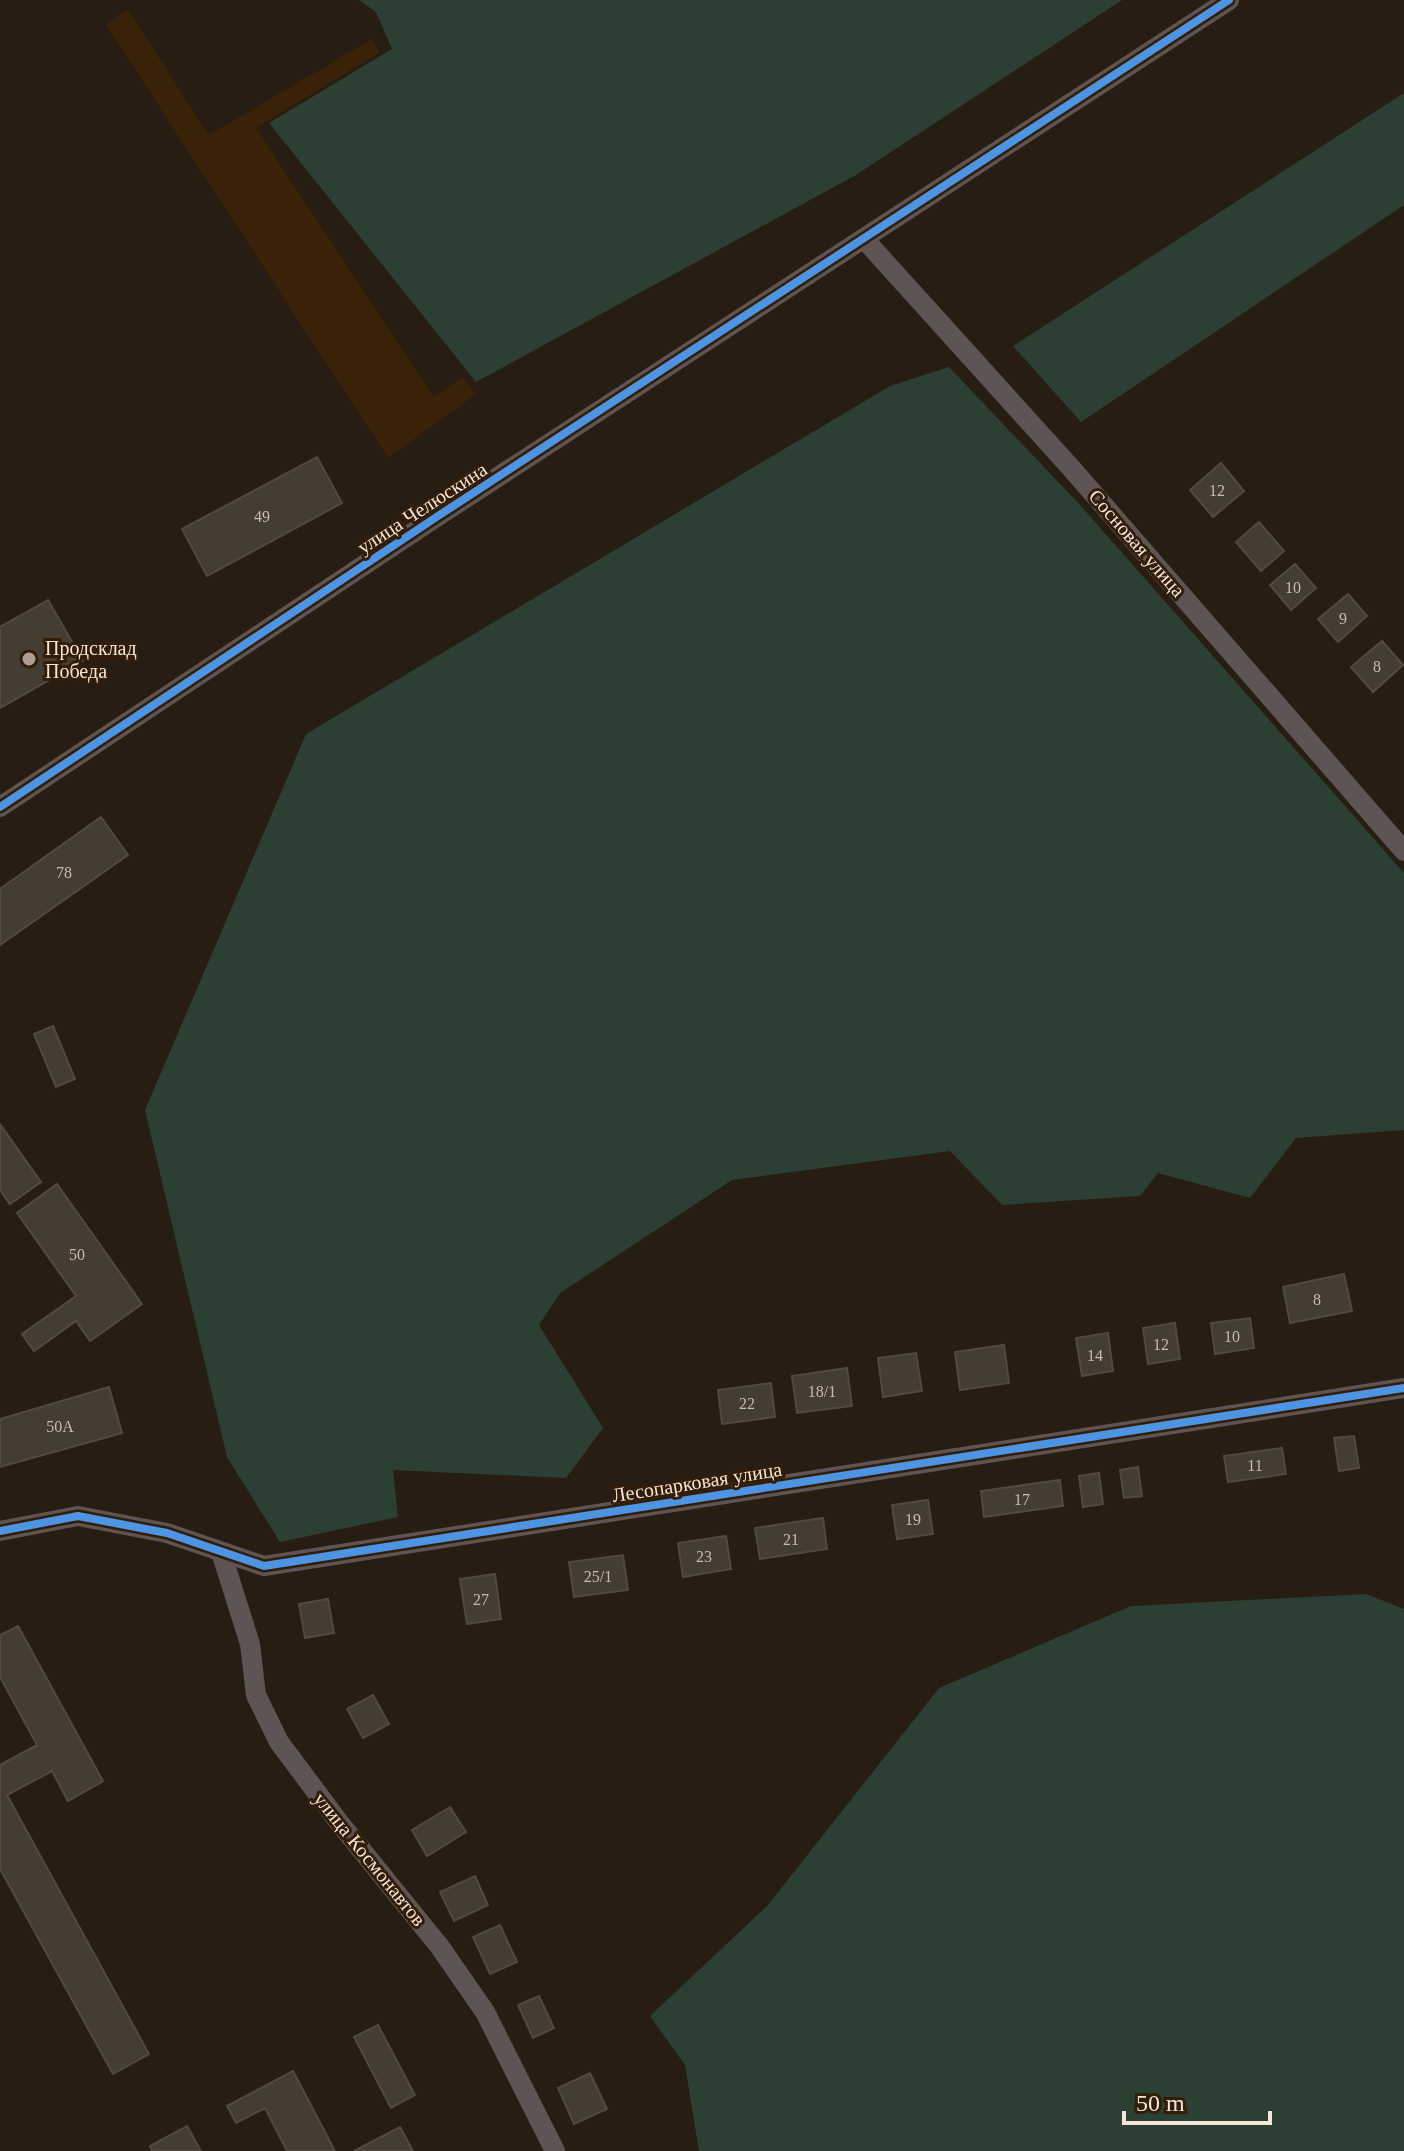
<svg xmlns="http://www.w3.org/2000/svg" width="1404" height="2151" viewBox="0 0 1404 2151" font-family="'Times New Roman',serif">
<rect width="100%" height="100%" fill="#281d12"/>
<!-- built -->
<polygon fill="#3a2209" points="128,10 209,135 372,39 380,52 256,128 434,397 463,377 476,394 388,458 106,25"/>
<!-- green -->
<g fill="#2b4032">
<polygon points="359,0 1122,0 856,175 476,382 269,123 392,49 376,12"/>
<polygon points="1404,93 1404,205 1081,422 1013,346"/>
<polygon points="949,367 1081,506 1404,873 1404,1130 1296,1138 1250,1198 1158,1173 1140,1196 1002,1205 950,1151 732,1180 560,1293 539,1325 603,1428 566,1478 393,1470 398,1517 280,1542 227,1457 145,1110 306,734 890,386"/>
<polygon points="1366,1594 1404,1609 1404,2151 699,2151 685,2065 650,2016 768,1905 939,1688 1131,1606"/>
</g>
<!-- building -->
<g fill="#453c32" stroke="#52493f" stroke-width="2">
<polygon points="317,457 342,503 207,576 182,529"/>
<polygon points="1221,463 1244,491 1213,517 1190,490"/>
<polygon points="1259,522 1284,551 1261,571 1236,542"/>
<polygon points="1295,564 1316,588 1291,610 1270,585"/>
<polygon points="1348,594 1367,616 1338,642 1318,619"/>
<polygon points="48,600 83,661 0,708 0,627"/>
<polygon points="1382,641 1403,665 1373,692 1351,667"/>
<polygon points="101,817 128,855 0,945 0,889"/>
<polygon points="53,1026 75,1079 56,1087 34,1034"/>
<polygon points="0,1124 41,1182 10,1204 0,1190"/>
<polygon points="57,1184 142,1304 90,1341 76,1321 34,1351 22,1334 76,1296 17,1213"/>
<polygon points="1344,1274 1352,1311 1290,1323 1283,1287"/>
<polygon points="1250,1318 1254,1348 1215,1354 1211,1323"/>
<polygon points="1175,1323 1180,1359 1148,1364 1143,1328"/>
<polygon points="1108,1333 1113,1371 1082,1376 1076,1338"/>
<polygon points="1004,1345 1009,1383 960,1390 955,1352"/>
<polygon points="916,1353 922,1391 883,1397 878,1358"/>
<polygon points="847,1368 852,1406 797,1413 792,1376"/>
<polygon points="771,1383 775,1417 722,1424 718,1390"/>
<polygon points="109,1387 122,1433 0,1467 0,1419"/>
<polygon points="1354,1436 1359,1468 1339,1471 1334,1438"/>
<polygon points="1282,1448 1286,1474 1228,1482 1224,1456"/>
<polygon points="1138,1467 1142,1496 1124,1498 1120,1470"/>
<polygon points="1099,1473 1103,1504 1083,1507 1079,1476"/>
<polygon points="1060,1480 1063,1506 984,1517 981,1491"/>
<polygon points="928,1500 933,1534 897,1539 892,1505"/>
<polygon points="823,1518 827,1549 760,1559 755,1528"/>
<polygon points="726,1536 731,1569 683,1577 678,1543"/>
<polygon points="623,1555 628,1590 574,1597 569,1562"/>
<polygon points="495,1574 501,1619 467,1624 460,1579"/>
<polygon points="328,1599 334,1633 305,1638 299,1604"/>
<polygon points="18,1626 103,1781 68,1801 52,1771 7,1795 149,2054 113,2074 0,1869 0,1765 37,1745 0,1677 0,1635"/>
<polygon points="373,1695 389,1724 363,1738 347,1709"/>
<polygon points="450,1807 466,1832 427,1856 412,1830"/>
<polygon points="475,1876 488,1905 454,1921 440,1892"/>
<polygon points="500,1925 517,1962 490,1974 473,1937"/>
<polygon points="539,1996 554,2028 533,2038 518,2005"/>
<polygon points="378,2025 415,2095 391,2108 354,2037"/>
<polygon points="293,2071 335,2151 287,2151 265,2108 236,2123 227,2106"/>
<polygon points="590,2073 607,2109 574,2124 558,2088"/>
<polygon points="187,2126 201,2151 152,2151 150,2146"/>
<polygon points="400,2127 413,2151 354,2151"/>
</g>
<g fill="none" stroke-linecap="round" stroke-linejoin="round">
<!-- minor -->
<g stroke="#5d5453" stroke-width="20">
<polyline points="865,240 1072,469 1404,851"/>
<polyline points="0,807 438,516 1229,0"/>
<polyline points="0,1531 78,1516 167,1533 264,1566 1404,1388"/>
<polyline points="221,1552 250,1644 256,1695 279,1742 338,1821 440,1947 485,2012 555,2151"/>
</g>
<!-- cycleway casing -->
<g stroke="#321d08" stroke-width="13">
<g id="cycleway">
<polyline points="0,807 438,516 1229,0"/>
<polyline points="0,1531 78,1516 167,1533 264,1566 1404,1388"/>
</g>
</g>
<!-- cycleway -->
<use href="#cycleway" stroke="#4d94e3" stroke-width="8"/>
</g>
<!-- markers -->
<circle fill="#ac9f93" stroke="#321d08" stroke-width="3" cx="29" cy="659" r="8"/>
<g text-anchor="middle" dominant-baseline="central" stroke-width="6" stroke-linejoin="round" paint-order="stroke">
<!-- number labels -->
<g font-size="16" fill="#c8bbaf">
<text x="1217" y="490">12</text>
<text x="262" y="516">49</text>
<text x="1293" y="587">10</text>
<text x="1343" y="618">9</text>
<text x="1377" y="666">8</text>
<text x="64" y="872">78</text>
<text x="77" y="1254">50</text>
<text x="1317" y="1299">8</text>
<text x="1232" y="1336">10</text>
<text x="1161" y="1344">12</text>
<text x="1095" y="1355">14</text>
<text x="822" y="1391">18/1</text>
<text x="747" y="1403">22</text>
<text x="60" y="1426">50А</text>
<text x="1255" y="1465">11</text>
<text x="1022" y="1499">17</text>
<text x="913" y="1519">19</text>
<text x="791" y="1539">21</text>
<text x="704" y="1556">23</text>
<text x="598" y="1576">25/1</text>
<text x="481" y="1599">27</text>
</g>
<!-- street labels -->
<g font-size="20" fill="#f3e5d9" stroke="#321d08">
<text transform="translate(422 508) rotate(-33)">улица Челюскина</text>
<text transform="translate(1137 543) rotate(49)">Сосновая улица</text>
<text transform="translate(697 1482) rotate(-9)">Лесопарковая улица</text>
<text transform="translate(370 1859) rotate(51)">улица Космонавтов</text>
</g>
<!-- poi labels -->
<g font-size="20" fill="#f3e5d9" stroke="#321d08" text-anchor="start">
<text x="45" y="648">Продсклад<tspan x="45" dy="23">Победа</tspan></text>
</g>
</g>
<!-- scale -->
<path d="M1124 2111v12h146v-12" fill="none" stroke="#f3e5d9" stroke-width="4"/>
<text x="1136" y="2111" font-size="24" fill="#f3e5d9" stroke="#321d08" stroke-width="6" paint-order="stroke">50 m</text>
</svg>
